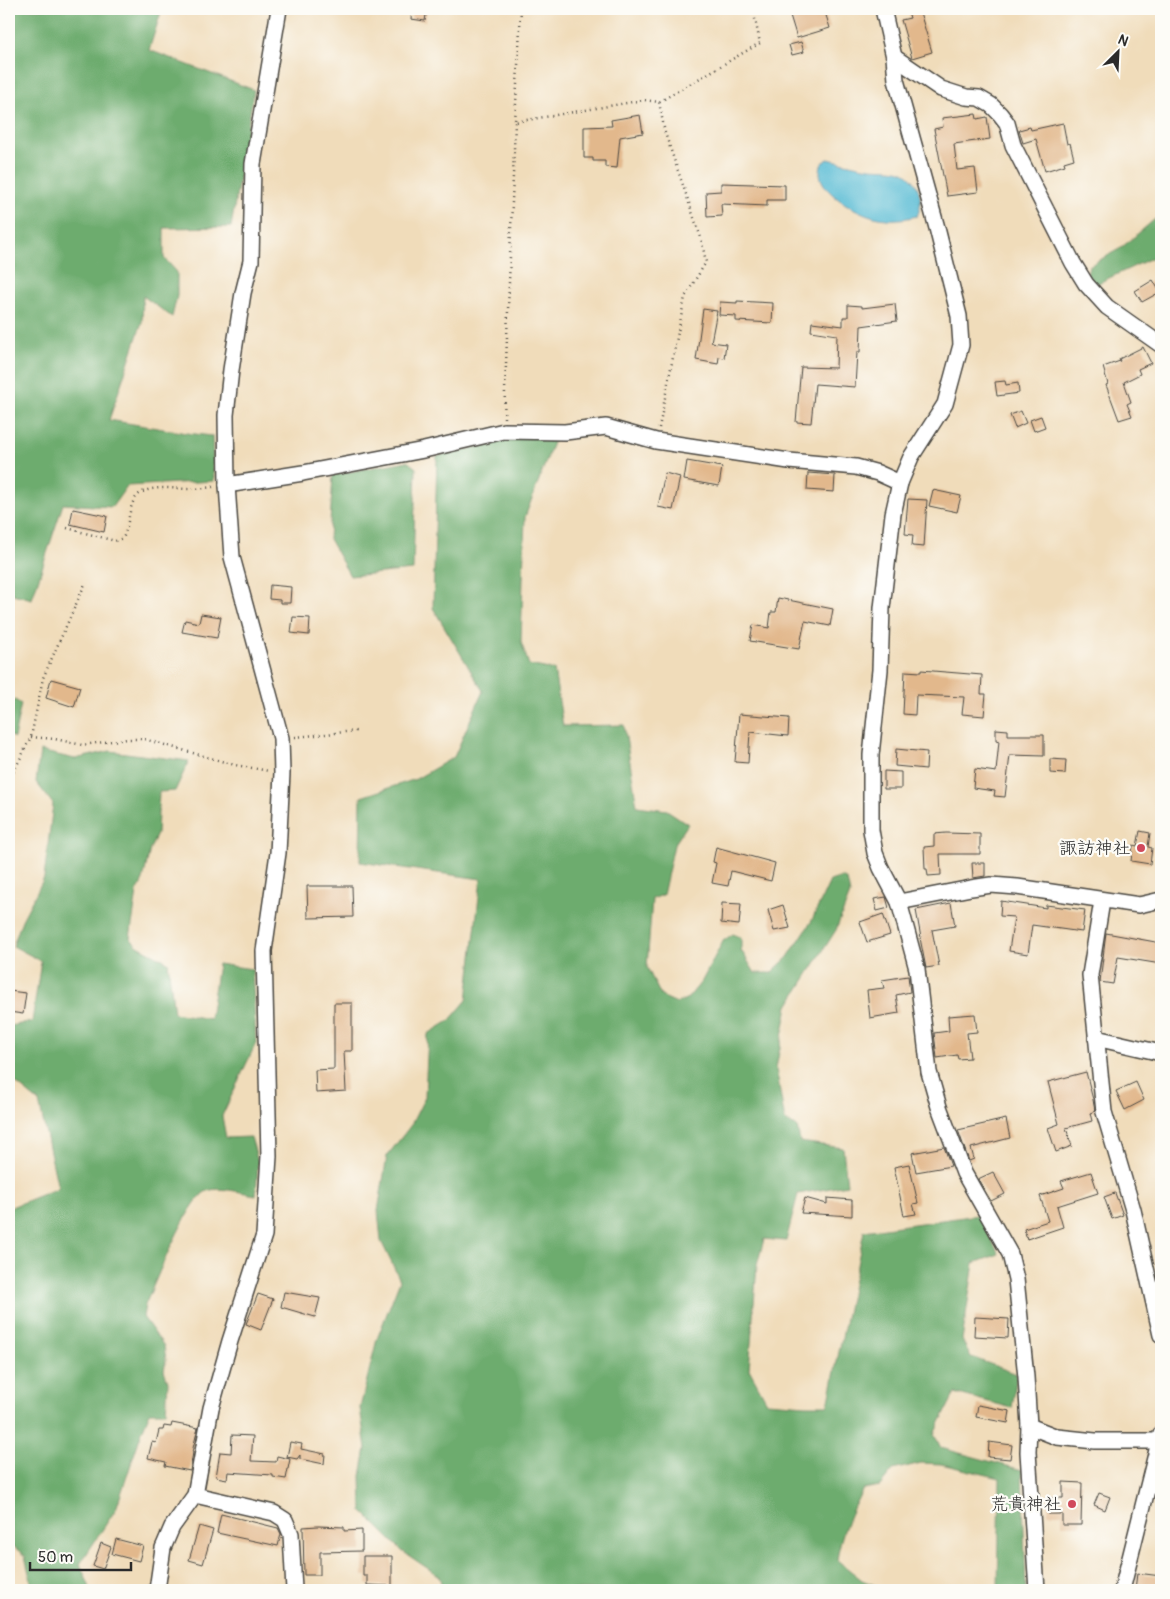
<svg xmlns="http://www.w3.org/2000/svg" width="1170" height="1599" viewBox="0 0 1170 1599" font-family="Pangolin,'Klee One',sans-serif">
<rect width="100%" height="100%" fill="#fdfcf7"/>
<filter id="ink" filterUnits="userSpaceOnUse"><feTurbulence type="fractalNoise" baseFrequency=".02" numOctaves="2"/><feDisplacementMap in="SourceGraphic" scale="10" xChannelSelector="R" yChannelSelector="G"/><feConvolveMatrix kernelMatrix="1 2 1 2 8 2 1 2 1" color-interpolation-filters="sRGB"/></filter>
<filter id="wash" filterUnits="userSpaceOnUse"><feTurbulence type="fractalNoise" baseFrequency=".0096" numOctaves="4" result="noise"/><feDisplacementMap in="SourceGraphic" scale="20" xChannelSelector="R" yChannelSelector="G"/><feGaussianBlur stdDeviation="1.12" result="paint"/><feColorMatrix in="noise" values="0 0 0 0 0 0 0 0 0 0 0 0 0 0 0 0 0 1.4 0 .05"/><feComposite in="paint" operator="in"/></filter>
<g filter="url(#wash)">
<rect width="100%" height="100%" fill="#f0dcba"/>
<!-- forest -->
<g fill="#6dac6e" stroke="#4c6c4c">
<polygon points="9,9 162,9 149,50 254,90 231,227 164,228 164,258 177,272 177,296 172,317 143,296 142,322 109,420 187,433 212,436 214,481 127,486 112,507 63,504 32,599 9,593"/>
<polygon points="1161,214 1161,259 1156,256 1094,285 1087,274 1089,266 1121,248"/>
<path d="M543,432L554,440L525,517L521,642L529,665L554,670L563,726L624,725L637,806L667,810L688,824L674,845L663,895L652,899L647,967L661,996L677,1003L688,998L702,981L723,941L733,934L741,938V950L755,973H771L788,957L811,922L830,881L842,877L847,880L850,894L836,930L788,1006L776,1068L785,1121L797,1127L800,1142L843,1148L847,1185L798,1194L786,1241L764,1239L757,1265L749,1369L767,1402L806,1405H828L864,1231L978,1215L999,1254L974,1263L962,1340L971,1357L1017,1374L1012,1408L955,1393L934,1434L941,1448L1022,1470L1026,1590H998L1000,1478L941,1464L921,1463L893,1470L880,1486L863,1489C851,1511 840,1535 837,1560L862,1580L879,1587V1590H443L439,1576L402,1551L362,1511L361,1476L366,1448L360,1408L377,1339L400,1280L381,1241L378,1211L387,1156L411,1125L425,1097L428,1034L449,1021L467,1000L481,879L360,862L361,797L416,779L454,757L483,691L433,608L437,456Z"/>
<polygon points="407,461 416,468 413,570 350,576 329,539 333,475"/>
<polygon points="9,696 21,704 14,738 9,735"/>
<path d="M40,751L75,759L110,751L189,761L175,791L159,792L157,834L150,849L143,880L137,892L130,938L138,946L168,962L174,1013L210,1019L218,964L252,969L256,1043L222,1116L226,1138L251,1137L258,1162L256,1195C242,1193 221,1186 207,1191C188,1199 155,1283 145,1305L143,1317L164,1346L166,1360L164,1370L168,1382L166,1412H150L142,1431L116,1509L80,1564L91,1590H33L25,1556L13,1546L9,1547V1208L58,1188L39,1102L11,1079L9,1074V1026L32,1022L41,961L13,946L22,920L44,878L53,804L36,782Z"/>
</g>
<!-- water -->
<path fill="#56bbd4" stroke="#407380" d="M828,159C842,162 856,166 870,168C880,169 891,168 901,171C918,177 925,200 917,216C901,220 885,221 868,215C852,209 822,193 820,174C820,166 821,163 828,159Z"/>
<g id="blocks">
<!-- building -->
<g fill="#e2b88c">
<polygon points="412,9 427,9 425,21 411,19"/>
<polygon points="801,9 824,9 830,28 797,38 789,12"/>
<polygon points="907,9 919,9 932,52 912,58 901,20 910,18"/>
<polygon points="801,42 804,52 792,55 789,45"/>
<polygon points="976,114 977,119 987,117 990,139 954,144 957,170 975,168 978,192 947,196 934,129 943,127 942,118"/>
<polygon points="640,115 643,133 620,137 617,168 605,167 605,161 593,161 593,158 584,158 584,127 612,126 611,120"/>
<polygon points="1063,123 1067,144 1070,143 1074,159 1064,162 1065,165 1045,171 1036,139 1023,143 1019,130 1030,127 1031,130"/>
<polygon points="721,183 785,185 785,200 767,200 767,206 721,204 722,216 707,217 706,192 721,191"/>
<polygon points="1153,280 1160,292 1142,302 1135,291"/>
<polygon points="737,301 773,303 772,323 736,321 736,316 719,315 720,302 737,303"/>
<polygon points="895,304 897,321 861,326 860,352 857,352 855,387 815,384 811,423 796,422 801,367 836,368 837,335 811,331 812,322 843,326 843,317 848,317 848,305 862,306 862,308"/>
<polygon points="703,309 717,311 711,342 726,344 724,358 719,357 718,364 696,360"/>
<polygon points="1143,347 1151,363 1138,369 1140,374 1124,382 1131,402 1127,404 1132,416 1119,420 1106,385 1108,384 1103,367 1120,361 1119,359"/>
<polygon points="1005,381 1006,385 1018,383 1019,393 997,396 995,382"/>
<polygon points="1021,411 1026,423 1015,428 1010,415"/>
<polygon points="1041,416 1045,427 1034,431 1030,420"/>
<polygon points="687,461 722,467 719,486 684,480"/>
<polygon points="665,473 680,477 673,510 658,507"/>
<polygon points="808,473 835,475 834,492 807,490"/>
<polygon points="933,490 961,496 957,512 929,506"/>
<polygon points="908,499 927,500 924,547 912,546 913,535 905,534"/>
<polygon points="73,509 107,516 104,532 70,524"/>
<polygon points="270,585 291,587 290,603 280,603 280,600 269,599"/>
<polygon points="778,598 833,609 830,626 805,621 799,649 750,641 753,625 769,628 771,612 776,612"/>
<polygon points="201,614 221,617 217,638 182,632 185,620 199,623"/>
<polygon points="293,617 310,618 309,635 291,633"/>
<polygon points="921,670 982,675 981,694 986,694 984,716 962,714 964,697 916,695 915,715 903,714 905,671 921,672"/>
<polygon points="51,679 80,687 74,707 46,698"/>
<polygon points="739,714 789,718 788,736 750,732 748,763 735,762"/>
<polygon points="996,729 1008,730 1008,735 1044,735 1044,756 1010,755 1005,797 994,796 995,791 973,788 975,769 996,772 999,741 996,740"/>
<polygon points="896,749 927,752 926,769 895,766"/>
<polygon points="1050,759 1066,760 1065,774 1050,773"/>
<polygon points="884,771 901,772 901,789 884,789"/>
<polygon points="1140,831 1150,833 1148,847 1152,848 1150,864 1131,861 1133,845 1137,846"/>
<polygon points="946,833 980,834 980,854 940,854 941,875 928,876 927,869 925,869 924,847 934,846 934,834"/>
<polygon points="716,847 775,863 771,881 731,871 728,886 712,883 716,863 713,862"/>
<polygon points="972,863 985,863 985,876 973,878"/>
<polygon points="307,886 352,886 353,917 308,918"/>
<polygon points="886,897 889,908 877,911 874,899"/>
<polygon points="1001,901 1046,908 1046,905 1085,910 1082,932 1032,925 1028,954 1009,951 1014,917 1000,916"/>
<polygon points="722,903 741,904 739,925 721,923"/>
<polygon points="951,903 955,926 932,930 939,966 926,968 920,938 921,938 916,910"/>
<polygon points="783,905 790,928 774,931 768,910"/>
<polygon points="883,914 890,935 867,942 860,922"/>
<polygon points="1106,933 1161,943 1161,964 1118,957 1113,984 1100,982"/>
<polygon points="908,976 910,992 896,995 899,1013 870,1018 867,990 884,988 882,980"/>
<polygon points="9,991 26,993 23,1014 9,1012"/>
<polygon points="334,1003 352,1003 352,1051 344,1051 346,1091 316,1093 315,1070 334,1069"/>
<polygon points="975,1014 977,1032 967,1033 970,1058 958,1059 957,1055 937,1058 934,1033 949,1031 948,1016"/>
<polygon points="1086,1072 1093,1100 1095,1111 1090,1113 1092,1121 1066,1128 1072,1146 1056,1152 1048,1128 1059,1124 1048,1082"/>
<polygon points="1136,1082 1144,1100 1125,1110 1116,1091"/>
<polygon points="1006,1119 1010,1138 971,1148 974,1159 969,1161 958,1130"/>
<polygon points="944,1147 951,1166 916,1172 912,1153"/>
<polygon points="909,1164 918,1203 913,1204 916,1214 904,1216 894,1167"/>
<polygon points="993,1172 1005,1194 991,1201 978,1179"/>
<polygon points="1091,1172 1098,1193 1057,1206 1063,1227 1027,1239 1024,1229 1048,1221 1040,1196 1064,1188 1061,1181"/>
<polygon points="1115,1193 1123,1215 1112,1219 1104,1197"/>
<polygon points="805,1198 827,1204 827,1198 852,1200 852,1216 801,1213"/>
<polygon points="284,1292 320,1298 315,1317 281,1307"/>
<polygon points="258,1294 273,1299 261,1330 246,1324"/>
<polygon points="975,1317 1009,1319 1008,1338 974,1336"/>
<polygon points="978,1405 1010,1411 1008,1423 976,1417"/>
<polygon points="172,1423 198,1428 192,1452 193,1452 190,1471 165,1466 166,1462 148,1458 152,1442 156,1443 159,1430 163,1430 164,1426 171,1427"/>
<polygon points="232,1435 253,1436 251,1461 276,1462 277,1456 290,1459 286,1479 273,1477 273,1475 228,1472 227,1479 216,1477 220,1452 231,1453"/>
<polygon points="290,1442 302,1444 301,1449 325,1454 324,1464 300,1459 300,1455 297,1459 287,1457"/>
<polygon points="989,1442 1012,1445 1010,1459 988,1457"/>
<polygon points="1063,1482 1082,1483 1081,1525 1062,1525 1062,1514 1048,1514 1048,1498 1063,1498"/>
<polygon points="1099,1493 1110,1497 1105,1510 1094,1505"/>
<polygon points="221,1514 278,1528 281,1534 278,1546 217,1533"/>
<polygon points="199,1526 213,1530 203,1564 189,1560"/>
<polygon points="318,1526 344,1527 344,1531 362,1530 362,1551 320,1552 320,1575 304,1575 303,1527"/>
<polygon points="116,1539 143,1546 139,1561 112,1554"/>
<polygon points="101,1543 111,1547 103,1569 93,1566"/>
<polygon points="363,1556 392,1556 392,1586 367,1585 367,1576 363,1576"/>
<polygon points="1137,1573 1161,1576 1161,1590 1135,1590"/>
</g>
</g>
</g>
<g filter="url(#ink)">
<use href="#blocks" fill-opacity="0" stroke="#494640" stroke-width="1"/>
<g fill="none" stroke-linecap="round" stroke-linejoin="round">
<!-- minor casing -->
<g stroke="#494640" stroke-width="18">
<g id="minor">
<polyline points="883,9 894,57 896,80 937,228 959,316 961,345 945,404 911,457 900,483 893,514 882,608 880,670 871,755 871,830 875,853 881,868 899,902 917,969 929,1072 939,1107 964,1173 1010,1254 1016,1279 1026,1377 1029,1426 1028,1452 1037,1590"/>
<polyline points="894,57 941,89 966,97 979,98 991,105 1000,114 1007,123 1013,145 1073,263 1086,284 1107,307 1161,345"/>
<polyline points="227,485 303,473 424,450 504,431 565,432 606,427 656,441 789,461 856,467 878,473 900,483"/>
<polyline points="1102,901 1090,975 1104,1112 1133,1210 1161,1335"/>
<polyline points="899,902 971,888 991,885 1017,887 1139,905 1161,900"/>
<polyline points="1096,1038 1161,1053"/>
<polyline points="1029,1426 1057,1437 1095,1441 1161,1441"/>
<polyline points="195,1495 274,1513 285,1520 291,1534 294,1590"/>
<polyline points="157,1590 163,1548 172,1527 195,1495 211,1408 230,1341 264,1235 269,1156 264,951 278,853 282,773 281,738 232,557 227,485 226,415 231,370 243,293 251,261 253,164 279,9"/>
<polyline points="1122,1590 1161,1434"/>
</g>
</g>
<!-- path -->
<g stroke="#494640" stroke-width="2.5" stroke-dasharray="1 4" stroke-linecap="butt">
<polyline points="521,9 515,122 644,100 659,102 760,43 753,9"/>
<polyline points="504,418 515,122"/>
<polyline points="659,428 685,297 706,262 701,238 665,133 659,102"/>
<path d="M67,528L115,541L123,538C129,526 128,512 134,500C144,483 173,489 190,489C197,489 205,488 213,487"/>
<polyline points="31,737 55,739 82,745 127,739 144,739 235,765 269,771"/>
<polyline points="295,737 356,731"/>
<polyline points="9,781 31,737 43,678 85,584"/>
</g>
<!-- minor -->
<use href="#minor" stroke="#fff" stroke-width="15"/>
</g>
</g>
<!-- markers -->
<g fill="#d1495b" stroke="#fdfcf7" stroke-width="2">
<circle cx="1141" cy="848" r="5"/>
<circle cx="1072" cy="1504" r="5"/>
</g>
<g text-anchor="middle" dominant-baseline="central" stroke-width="4.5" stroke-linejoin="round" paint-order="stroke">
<!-- poi labels -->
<g font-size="18" fill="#2b2b2b" stroke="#fdfcf7" text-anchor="end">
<text x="1131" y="848">諏訪神社</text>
<text x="1062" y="1504">荒貴神社</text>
</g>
</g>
<!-- margin -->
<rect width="1170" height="1599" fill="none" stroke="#fdfcf7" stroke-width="30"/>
<!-- north arrow -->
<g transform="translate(1118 52) rotate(24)" stroke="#fdfcf7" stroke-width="4" paint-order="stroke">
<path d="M0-4L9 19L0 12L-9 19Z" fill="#2b2b2b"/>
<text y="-8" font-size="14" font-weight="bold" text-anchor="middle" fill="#2b2b2b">N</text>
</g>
<!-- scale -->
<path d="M30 1562v8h101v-8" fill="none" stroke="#2b2b2b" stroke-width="2.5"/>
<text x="38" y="1562" font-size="15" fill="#2b2b2b" stroke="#fdfcf7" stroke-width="4" paint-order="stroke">50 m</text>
</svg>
